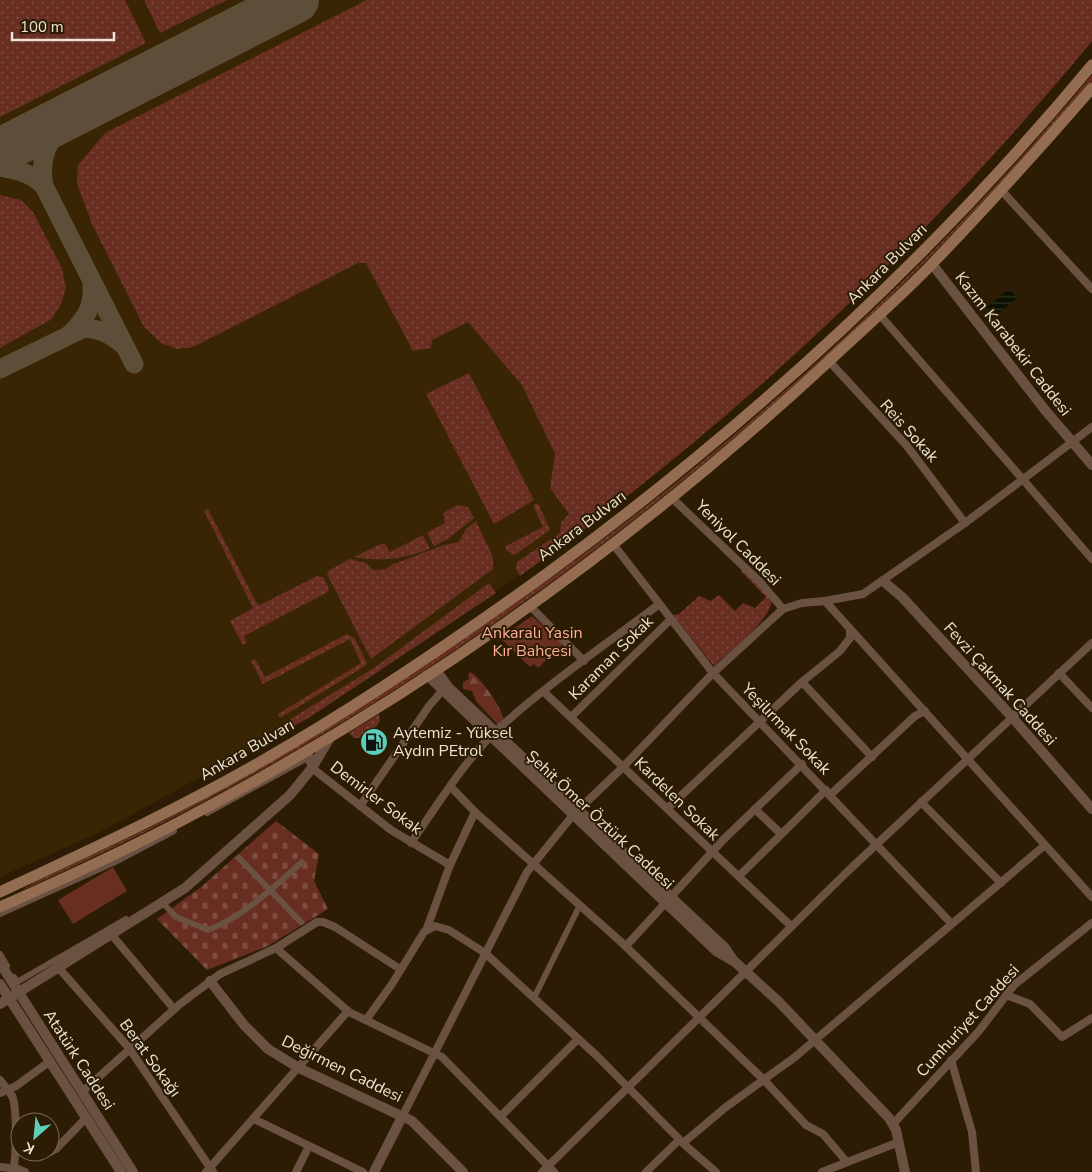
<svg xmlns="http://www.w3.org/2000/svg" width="1092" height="1172" viewBox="0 0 1092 1172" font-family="'Nunito Sans',sans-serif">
<defs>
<pattern id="grass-dots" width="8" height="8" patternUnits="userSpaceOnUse" patternTransform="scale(1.25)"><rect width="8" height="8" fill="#682e21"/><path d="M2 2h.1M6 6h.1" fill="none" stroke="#7e4c40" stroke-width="1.8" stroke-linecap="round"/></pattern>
<pattern id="forest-firs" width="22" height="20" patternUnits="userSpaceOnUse" patternTransform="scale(1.25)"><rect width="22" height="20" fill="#682e21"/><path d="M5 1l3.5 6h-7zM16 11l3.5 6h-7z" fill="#7e4c40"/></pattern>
<pattern id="cemetery-stones" width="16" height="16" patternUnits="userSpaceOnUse" patternTransform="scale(1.25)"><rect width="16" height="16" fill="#682e21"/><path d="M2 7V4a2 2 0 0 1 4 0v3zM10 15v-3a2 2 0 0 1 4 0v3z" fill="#7e4c40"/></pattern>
<pattern id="water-rules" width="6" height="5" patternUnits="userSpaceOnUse" patternTransform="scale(1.25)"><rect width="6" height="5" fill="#0d1000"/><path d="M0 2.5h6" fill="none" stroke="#313324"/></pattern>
</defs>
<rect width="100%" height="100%" fill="#2c1c04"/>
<!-- built -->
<polygon fill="#392503" points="0,0 1092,0 1092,41 1022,122 872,282 788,360 683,450 567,542 310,717 100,832 0,877"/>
<!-- grass -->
<g fill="url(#grass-dots)">
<polygon points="0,0 125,0 146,43 0,117"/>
<polygon points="144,0 227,0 160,33"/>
<path d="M367,0H1092V41C926,242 734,425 520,576L516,569L517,562L560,533L561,522L569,514L550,488L555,454L522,385L468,322L432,340L431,348L413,351L366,263H358L193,347L177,349L161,343L144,327L92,224L77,184L78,165L105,133Z"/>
<path d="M1092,75V81L1086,88C1007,177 926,265 838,346C596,569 322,758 20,891L37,881C85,858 134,836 182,811C248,776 311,738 373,698C642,529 889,320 1092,75Z"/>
<polygon points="0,195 21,200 33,212 62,268 66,288 61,304 52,319 0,348"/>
<polygon points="469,373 534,500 494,524 426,394"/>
<polygon points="538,503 550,530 515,555 506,550 506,546 543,527 533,505"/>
<polygon points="458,505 468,507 474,518 448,539 434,546 427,533 445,523 443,513"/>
<polygon points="208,509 256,602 260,605 317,576 324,578 329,589 328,592 244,636 247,643 243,645 230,621 253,608 204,511"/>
<polygon points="476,521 493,557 493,569 371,659 327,574 328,571 350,559 366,563 373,570 386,569 393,564 444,545 459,542 466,529"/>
<path d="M423,535L430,549C401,559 384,562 354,557L381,544H385L390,552Z"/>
<path d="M743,569C749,576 769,592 771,600C775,616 726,655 714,666L673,615L679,614L699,596L711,601L719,595L735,611L743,603L755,608L766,597L741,571Z"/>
<polygon points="489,583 496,593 310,717 287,730 284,723 374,668"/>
<polygon points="347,634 355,639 367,663 365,666 280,718 278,714 361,663 350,639 263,684 251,661 255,659 265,677"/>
<polygon points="379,714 380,721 376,727 358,738 354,738 349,733"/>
</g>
<!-- forest -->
<path fill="url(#forest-firs)" d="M470,672C481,677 502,708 504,720L498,725L476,701L472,691L463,689V682L469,679L468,676Z"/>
<!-- cemetery -->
<polygon fill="url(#cemetery-stones)" points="276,821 319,854 314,881 328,909 268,946 207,970 157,919 201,887"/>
<!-- garden -->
<g fill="#682e21">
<polygon points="532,616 563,644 538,668 534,664 530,667 500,638"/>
<polygon points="113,867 127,891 73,924 58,900"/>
</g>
<!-- water -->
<polygon fill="url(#water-rules)" points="1009,289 1017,298 994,317 986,308"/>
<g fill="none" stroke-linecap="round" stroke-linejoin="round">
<!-- taxiway -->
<g stroke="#5d4e39" stroke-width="19">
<path d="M0,167C17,170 32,173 44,186C37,149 54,133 80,110"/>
<polyline points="44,186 134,364"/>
<path d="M70,334C87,318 94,305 92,282"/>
<path d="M0,369L84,328C100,329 110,334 122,344"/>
</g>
<!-- runway -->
<polyline stroke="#5d4e39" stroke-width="46" points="0,151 296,0"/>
<!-- pedestrian -->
<g stroke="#6a5141" stroke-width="6">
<polyline points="207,813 311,756 309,763"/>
<polyline points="239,858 301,922"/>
<path d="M163,903L176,917L208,930C243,917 274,887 302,862"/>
<polyline points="0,914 115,862 174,831"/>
<polyline points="0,954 7,966"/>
<polyline points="14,977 17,982 126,919"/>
<polyline points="534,998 580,905"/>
</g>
<!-- minor -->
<g stroke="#6a5141" stroke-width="8">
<polyline points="1001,190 1092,289"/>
<polyline points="879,314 1092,559"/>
<polyline points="829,361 907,446 965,523"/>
<polyline points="672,498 761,583 783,609"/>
<polyline points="613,544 713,673 951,923"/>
<polyline points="825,601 1092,897"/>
<polyline points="529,605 584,661"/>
<polyline points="1059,673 1092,708"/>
<polyline points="802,682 872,757"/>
<polyline points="544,692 791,926"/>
<polyline points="571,717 670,620"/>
<polyline points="312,768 391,830 450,865"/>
<polyline points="451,787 475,812 620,941 764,1080 806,1125 823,1134 846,1161"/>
<polyline points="830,795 915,716 925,711"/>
<polyline points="921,802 1001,883"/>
<polyline points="360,806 429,706 442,691"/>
<polyline points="668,808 802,682 840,651 850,638 850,630"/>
<polyline points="755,809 781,834"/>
<path d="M411,843C436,807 465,760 496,731C546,685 604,646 658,605"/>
<polyline points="740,875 826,790"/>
<polyline points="427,928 450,865 475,812"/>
<polyline points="111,934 174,1009"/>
<polyline points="626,946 723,840 802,764"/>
<polyline points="276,948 349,1012 442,1057 554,1172"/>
<polyline points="57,966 129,1048 213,1172"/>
<polyline points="1006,995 1030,1004 1062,1037 1092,1018"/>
<polyline points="366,1020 392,984 424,932 435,926 449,930 485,953 597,1056 686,1146 716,1172"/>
<polyline points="951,1060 972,1132 976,1172"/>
<path d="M0,1080C4,1085 9,1091 12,1096C17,1105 17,1162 12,1172"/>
<polyline points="82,1092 180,1004 220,974 276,948 317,922 323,922 335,927 400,969"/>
<polyline points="0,1093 16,1086 49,1062"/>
<polyline points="403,1115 527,872 573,815 623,767 713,673 783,609 802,603 825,601 863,594 965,523 1092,427"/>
<polyline points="501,1116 578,1039"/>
<polyline points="254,1119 363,1172"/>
<polyline points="893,1124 979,1031 1014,985 1092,923"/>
<polyline points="683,1143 726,1107 795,1057 1045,845"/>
<polyline points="50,1152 56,1149 86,1118"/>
<polyline points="0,1167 18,1169 25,1172"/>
<polyline points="206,1172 348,1011"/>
<polyline points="296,1172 309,1146"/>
<polyline points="542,1172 848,871 1092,643"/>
<polyline points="646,1172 679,1140"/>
<polyline points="822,1172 899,1142"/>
</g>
<!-- tertiary -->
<g stroke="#6a5141" stroke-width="10">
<polyline points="932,264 1045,410 1092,465"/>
<polyline points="883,581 902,597 1012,717 1092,809"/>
<polyline points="436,670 448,687 725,948 734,961 779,1002 889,1118 896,1130 905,1172"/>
<polyline points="427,675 716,951 733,961"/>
<polyline points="0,963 133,1172"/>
<polyline points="210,981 244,1025 268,1049 299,1068 412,1121 463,1172"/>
<polyline points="0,984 121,1172"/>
<polyline points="0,1004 185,888 290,795 312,768 331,736"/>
<polyline points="374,1172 403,1115"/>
</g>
<!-- secondary -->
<g stroke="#936c52" stroke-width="11">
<path d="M0,892C90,850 181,808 267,758C363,703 455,640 545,575C747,427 932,258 1092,65"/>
<path d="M0,907C61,880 122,852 181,821C415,698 634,542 828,362C862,330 897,300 929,267C985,209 1039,149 1092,88"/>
</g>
</g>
<!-- icons -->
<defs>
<g id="fuel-disc" transform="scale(1.4375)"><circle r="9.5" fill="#5cceba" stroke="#2c1c04"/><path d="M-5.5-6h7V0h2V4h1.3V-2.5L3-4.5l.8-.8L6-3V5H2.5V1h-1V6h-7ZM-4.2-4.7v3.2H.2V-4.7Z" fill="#111"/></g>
</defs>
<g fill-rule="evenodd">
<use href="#fuel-disc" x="374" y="742"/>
</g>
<g text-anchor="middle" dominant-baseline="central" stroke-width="4" stroke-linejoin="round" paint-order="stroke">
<!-- street labels -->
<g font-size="16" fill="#ede3d4" stroke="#2c1c04">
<text transform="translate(887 264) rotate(-45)">Ankara Bulvarı</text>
<text transform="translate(1013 344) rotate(52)">Kazım Karabekir Caddesi</text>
<text transform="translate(909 431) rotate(48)">Reis Sokak</text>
<text transform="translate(582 526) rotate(-37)">Ankara Bulvarı</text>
<text transform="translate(738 543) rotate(45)">Yeniyol Caddesi</text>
<text transform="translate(611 658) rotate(-45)">Karaman Sokak</text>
<text transform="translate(1000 684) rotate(48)">Fevzi Çakmak Caddesi</text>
<text transform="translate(786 729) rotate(46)">Yeşilırmak Sokak</text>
<text transform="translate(247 750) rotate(-30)">Ankara Bulvarı</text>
<text transform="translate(376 798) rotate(37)">Demirler Sokak</text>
<text transform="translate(677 799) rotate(44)">Kardelen Sokak</text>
<text transform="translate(600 820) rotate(43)">Şehit Ömer Öztürk Caddesi</text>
<text transform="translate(968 1021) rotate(-48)">Cumhuriyet Caddesi</text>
<text transform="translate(150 1058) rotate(54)">Berat Sokağı</text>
<text transform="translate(79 1060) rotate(57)">Atatürk Caddesi</text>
<text transform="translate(342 1069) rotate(26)">Değirmen Caddesi</text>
</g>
<!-- park labels -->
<g font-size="16" fill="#feae9b" stroke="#2c1c04">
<text x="532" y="633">Ankaralı Yasin<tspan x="532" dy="18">Kır Bahçesi</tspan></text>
</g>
<!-- poi labels -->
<g font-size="16" fill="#ede3d4" stroke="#2c1c04" text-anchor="start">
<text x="393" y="733">Aytemiz - Yüksel<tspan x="393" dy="18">Aydın PEtrol</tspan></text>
</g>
</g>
<!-- north arrow -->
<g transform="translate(35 1137) rotate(207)"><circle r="24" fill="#2c1c04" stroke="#796c57"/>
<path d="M0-4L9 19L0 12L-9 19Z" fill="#5cceba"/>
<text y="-8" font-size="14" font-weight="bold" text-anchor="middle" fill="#ede3d4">K</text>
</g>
<!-- scale -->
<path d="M12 32v8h102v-8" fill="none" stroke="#ede3d4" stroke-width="2.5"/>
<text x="20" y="32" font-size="15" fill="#ede3d4" stroke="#2c1c04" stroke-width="4" paint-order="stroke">100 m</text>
</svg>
